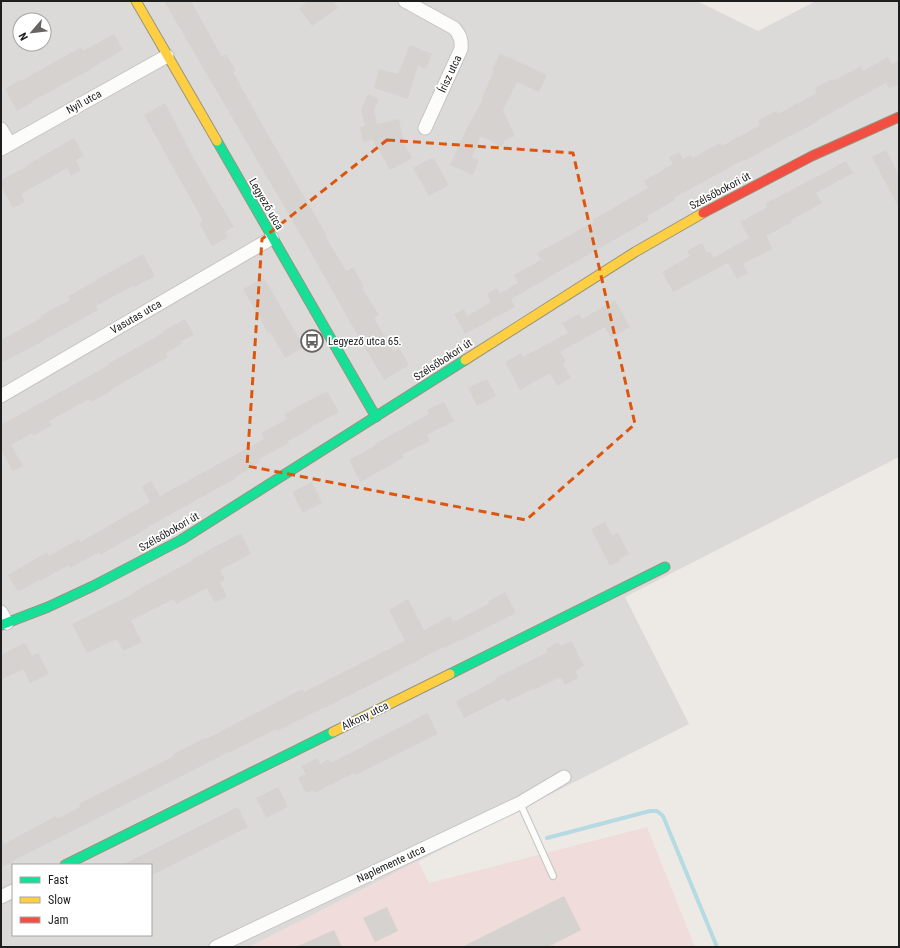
<svg xmlns="http://www.w3.org/2000/svg" width="900" height="948" viewBox="0 0 900 948" font-family="'Roboto Condensed',sans-serif">
<rect width="100%" height="100%" fill="#edeae6"/>
<!-- residential -->
<path fill="#dcdad8" fill-rule="evenodd" d="M1,1H697L758,31L816,1H899V457L625,597L689,724L249,947H1ZM20,20H44V44H20ZM13,865H151V935H13Z"/>
<!-- commercial -->
<polygon fill="#f0dcda" points="647,827 695,947 249,947 418,861 429,883"/>
<g fill="none" stroke-linecap="round" stroke-linejoin="round">
<!-- stream -->
<polyline stroke="#b6dae2" stroke-width="4" points="547,838 650,811 657,811 663,816 717,947"/>
</g>
<!-- building -->
<g fill="#d5d2cf">
<polygon points="164,1 191,1 222,57 226,54 236,71 233,72 264,128 327,236 326,237 346,271 353,267 364,287 362,288 379,315 374,318 393,351 399,348 409,365 384,380 347,317 313,256"/>
<polygon points="308,1 333,1 338,8 312,26 299,8"/>
<polygon points="114,34 123,50 92,68 92,69 32,101 33,102 17,111 5,89 20,80 21,81 81,47 83,51"/>
<polygon points="410,45 432,54 426,69 418,65 408,99 374,88 379,69 398,74"/>
<polygon points="500,53 547,75 539,92 517,82 503,110 515,136 505,140 501,147 481,136 472,157 479,160 473,175 450,165 467,128 483,99 482,98 494,71 492,70"/>
<polygon points="888,57 892,64 899,61 899,84 889,89 886,83 818,120 818,121 801,131 801,130 744,161 743,160 674,198 675,200 647,216 649,220 511,299 515,307 465,334 454,314 464,309 467,316 491,302 487,294 497,288 500,293 518,283 514,275 541,260 537,253 594,222 592,220 648,188 644,181 673,164 669,157 679,152 683,159 691,155 692,158 720,143 722,146 760,125 758,121 776,111 778,114 817,93 815,88 832,79 833,81 861,66 863,71"/>
<polygon points="368,94 379,99 374,110 377,124 399,119 404,144 412,158 390,170 373,140 363,142 360,127 365,126 361,110"/>
<polygon points="165,103 195,161 234,227 225,232 228,237 212,246 199,223 203,221 144,115"/>
<polygon points="74,138 84,156 76,160 81,171 71,176 67,168 21,194 25,202 13,208 1,186 1,180 28,166 27,165"/>
<polygon points="886,150 899,175 899,208 872,157"/>
<polygon points="430,159 434,159 449,185 429,196 413,168"/>
<polygon points="846,161 853,173 816,193 822,203 791,220 792,222 766,236 773,249 743,264 748,273 737,279 728,263 673,292 662,272 690,256 687,251 702,243 707,253 710,251 713,258 749,238 740,222 767,207 765,204"/>
<polygon points="143,254 155,276 135,287 134,285 96,306 98,310 42,341 42,342 1,363 1,340 41,318 40,316 70,300 68,296 96,281 96,280"/>
<polygon points="264,278 304,347 285,358 270,332 268,333 243,289"/>
<polygon points="615,300 630,327 611,338 605,327 560,352 566,362 563,364 571,378 557,386 550,373 520,390 505,362 521,353 523,357 568,333 562,323 579,314 582,319"/>
<polygon points="185,319 194,335 181,341 182,344 166,353 168,357 110,390 111,391 91,402 89,399 49,421 52,425 33,436 32,433 11,445 23,466 13,471 1,450 1,425 109,365 108,364 164,332 163,331"/>
<polygon points="487,379 496,396 477,406 468,388"/>
<polygon points="327,391 339,412 311,427 312,428 288,441 289,443 259,459 261,462 235,477 236,478 148,527 148,528 100,555 99,552 70,568 69,565 40,581 39,580 18,592 8,575 47,552 49,556 79,539 80,542 150,502 142,487 151,481 160,496 264,439 261,433 287,419 284,414"/>
<polygon points="444,402 454,421 427,435 430,441 402,455 403,458 360,482 349,460 376,445 375,444 429,414 427,410"/>
<polygon points="312,482 322,503 303,513 292,492"/>
<polygon points="605,522 612,536 618,533 629,554 619,559 620,561 610,566 591,529"/>
<polygon points="241,533 251,554 220,570 225,580 220,583 227,597 215,603 207,588 176,604 174,599 131,620 142,642 123,651 117,639 87,653 72,624 133,594 132,593 193,560 192,559"/>
<polygon points="505,592 516,613 472,635 444,648 444,647 325,708 325,707 277,731 277,729 231,752 231,751 13,861 13,862 1,868 1,838 4,844 56,816 57,819 80,807 79,804 174,756 173,754 205,738 206,739 302,689 304,692 405,641 389,610 408,599 424,630 450,616 453,622 490,603 488,601"/>
<polygon points="571,641 584,666 575,671 578,678 565,685 561,677 534,690 533,689 507,702 504,698 464,718 456,701 496,680 495,678 548,652 546,649 558,642 561,646"/>
<polygon points="25,643 32,656 38,653 49,674 30,683 23,669 1,680 1,655"/>
<polygon points="427,713 438,734 355,775 354,773 315,793 313,790 306,793 298,778 306,774 301,766 317,758 320,764 329,759 331,763"/>
<polygon points="278,787 288,807 266,818 256,798"/>
<polygon points="238,807 248,827 212,845 151,876 151,865 122,865"/>
<polygon points="564,896 581,930 548,947 462,947"/>
<polygon points="387,907 398,931 375,942 363,918"/>
<polygon points="334,930 342,947 296,947"/>
</g>
<g fill="none" stroke-linecap="round" stroke-linejoin="round">
<!-- lane casing -->
<g stroke="#c5c4c2" stroke-width="8">
<polyline id="lane" points="520,803 553,876"/>
</g>
<!-- street casing -->
<g stroke="#c5c4c2" stroke-width="15">
<g id="street">
<path d="M405,1L454,28C460,35 462,40 461,49L425,128"/>
<polyline points="1,129 10,144"/>
<polyline points="1,149 167,56"/>
<polyline points="1,396 272,238"/>
<polyline points="1,612 7,623"/>
<polyline points="1,897 13,891"/>
<polyline points="216,947 520,803 564,777"/>
</g>
</g>
<!-- fast casing -->
<g stroke="#96967e" stroke-width="11">
<g id="fast">
<polyline points="217,141 376,417"/>
<polyline points="1,625 48,607 93,586 181,540 465,360"/>
<polyline points="450,674 665,567"/>
<polyline points="65,865 333,732"/>
</g>
</g>
<!-- slow casing -->
<g stroke="#96967e" stroke-width="11">
<g id="slow">
<polyline points="136,1 217,141"/>
<polyline points="465,360 635,252 703,213"/>
<polyline points="333,732 450,674"/>
</g>
</g>
<!-- jam casing -->
<g stroke="#96967e" stroke-width="11">
<polyline id="jam" points="703,213 812,156 899,117"/>
</g>
<!-- lane -->
<use href="#lane" stroke="#fcfcfb" stroke-width="6"/>
<!-- street -->
<use href="#street" stroke="#fcfcfb" stroke-width="13"/>
<!-- fast -->
<use href="#fast" stroke="#16e098" stroke-width="9"/>
<!-- slow -->
<use href="#slow" stroke="#ffcf43" stroke-width="9"/>
<!-- jam -->
<use href="#jam" stroke="#f24e42" stroke-width="9"/>
</g>
<!-- marked area -->
<path fill="none" stroke="#de560d" stroke-width="3" stroke-dasharray="8 5" stroke-linejoin="round" d="M387,140L573,153L635,424L526,520L247,466L262,239Z"/>
<!-- icons -->
<defs>
<g id="bus-ring" transform="scale(1.15)"><circle r="9.5" fill="#fff" stroke="#666564" stroke-width="1.5"/><path d="M-5-6H5V4H4V6H2V4H-2V6H-4V4H-5ZM-3.5-4V0h7V-4ZM-3.5 1.2v1.5H-2V1.2ZM2 1.2v1.5H3.5V1.2Z" fill="#666564"/></g>
</defs>
<g fill-rule="evenodd">
<use href="#bus-ring" x="312" y="341"/>
</g>
<g text-anchor="middle" dominant-baseline="central" stroke-width="3.5" stroke-linejoin="round" paint-order="stroke">
<!-- street labels -->
<g font-size="11" fill="#1e1e1e" stroke="#fff">
<text transform="translate(450 74) rotate(-65)">Írisz utca</text>
<text transform="translate(84 102) rotate(-29)">Nyíl utca</text>
<text transform="translate(720 191) rotate(-28)">Szélsőbokori út</text>
<text transform="translate(266 204) rotate(60)">Legyező utca</text>
<text transform="translate(136 317) rotate(-30)">Vasutas utca</text>
<text transform="translate(443 360) rotate(-33)">Szélsőbokori út</text>
<text transform="translate(169 532) rotate(-30)">Szélsőbokori út</text>
<text transform="translate(365 716) rotate(-26)">Alkony utca</text>
<text transform="translate(391 864) rotate(-25)">Naplemente utca</text>
</g>
<!-- poi labels -->
<g font-size="11" fill="#1e1e1e" stroke="#fff" text-anchor="start">
<text x="328" y="341">Legyező utca 65.</text>
</g>
</g>
<!-- border -->
<rect width="900" height="948" fill="none" stroke="#1e1e1e" stroke-width="4"/>
<!-- legend -->
<rect x="12" y="864" width="140" height="72" fill="#ffffff" stroke="#a5a5a5"/>
<rect x="20" y="877" width="20" height="6" fill="#16e098" stroke="#a5a5a5"/>
<text x="48" y="884" font-size="12" fill="#1e1e1e">Fast</text>
<rect x="20" y="897" width="20" height="6" fill="#ffcf43" stroke="#a5a5a5"/>
<text x="48" y="904" font-size="12" fill="#1e1e1e">Slow</text>
<rect x="20" y="917" width="20" height="6" fill="#f24e42" stroke="#a5a5a5"/>
<text x="48" y="924" font-size="12" fill="#1e1e1e">Jam</text>
<!-- north arrow -->
<g transform="translate(32 32) rotate(242)"><circle r="19" fill="#ffffff" stroke="#a5a5a5"/>
<path d="M0-3L7 15L0 10L-7 15Z" fill="#666564"/>
<text y="-6" font-size="11" font-weight="bold" text-anchor="middle" fill="#1e1e1e">N</text>
</g>
</svg>
